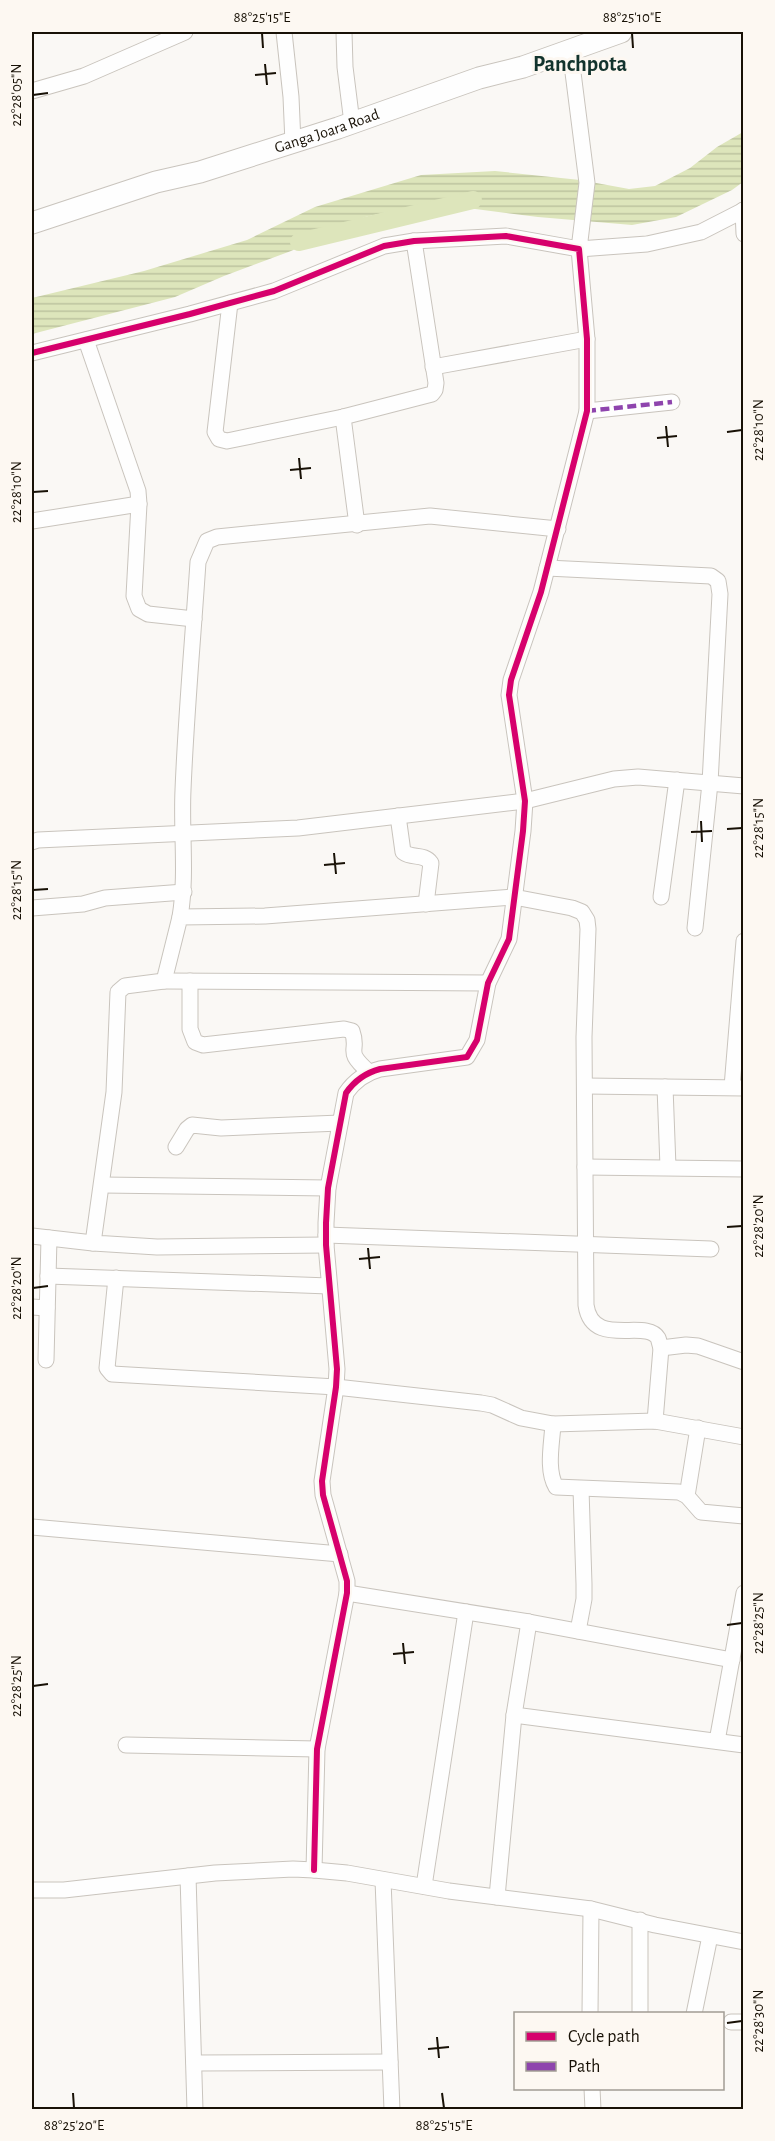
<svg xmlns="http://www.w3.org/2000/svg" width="775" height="2141" viewBox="0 0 775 2141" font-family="'Alegreya Sans',sans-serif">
<defs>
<pattern id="water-rules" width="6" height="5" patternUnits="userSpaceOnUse" patternTransform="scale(1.5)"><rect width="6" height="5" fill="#dde5bb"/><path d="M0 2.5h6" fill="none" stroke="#bdc39f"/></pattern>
</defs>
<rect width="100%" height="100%" fill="#faf8f5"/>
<!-- water -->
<polygon fill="url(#water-rules)" points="743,132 743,182 732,190 676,217 632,225 538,217 429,203 365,217 291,251 224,276 175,297 32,334 32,298 144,271 247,240 315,207 421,175 495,171 580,180 629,189 655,186 690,168 717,147"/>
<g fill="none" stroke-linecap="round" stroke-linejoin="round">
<!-- canal -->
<polyline stroke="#dde5bb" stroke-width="18" points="299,242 473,200"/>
<!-- street casing -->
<g stroke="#c9c4bd" stroke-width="17">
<g id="street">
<polyline points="284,32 291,97 293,143"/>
<polyline points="344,32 345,67 352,123"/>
<polyline points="570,49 587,183 579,249 647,244 701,232 744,210"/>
<polyline points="32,91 84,76 185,32"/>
<polyline points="743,210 744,234"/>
<polyline points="230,303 215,432 219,439 227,441 343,417 432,394 435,390 436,383 414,241"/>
<polyline points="86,340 138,491 139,504 134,596 139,609 148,614 194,619"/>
<path d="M32,353L190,314L274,291L384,246L414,241L506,236L579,249L587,339V411L541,592L511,680L509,695L525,801L523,831L509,939L488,983L477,1040L467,1057L380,1069C365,1073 355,1080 346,1093L328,1188L326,1223V1245L337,1369L336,1387L322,1481L323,1495L347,1581V1593L317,1749L314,1870"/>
<polyline points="433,367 587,339"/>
<polyline points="587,411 672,402"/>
<polyline points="343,417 357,525"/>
<polyline points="32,521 139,504"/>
<polyline points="547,568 711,576 718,581 720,594 710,783 695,928"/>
<path d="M398,816L403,852C412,859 424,853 431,863L426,904"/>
<polyline points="32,842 38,840 298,828 525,801 614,779 638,777 744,786"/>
<polyline points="661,897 677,780"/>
<polyline points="32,908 83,904 105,898 184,892"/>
<path d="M180,917C187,875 181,832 183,790C186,714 193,638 198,562L207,541L217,537L430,516L558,529"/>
<polyline points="164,981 488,983"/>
<path d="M190,981V1029L195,1042L203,1045L344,1029L352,1031C360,1053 343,1049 369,1072"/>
<polyline points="585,1086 744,1088"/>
<polyline points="665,1087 668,1167"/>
<polyline points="732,1087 744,941"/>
<polyline points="176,1147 187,1129 192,1125 221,1128 340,1123"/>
<polyline points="585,1167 744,1169"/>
<polyline points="102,1185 328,1188"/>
<polyline points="326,1235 711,1249"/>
<polyline points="32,1236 93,1243"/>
<path d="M326,1245L157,1247L93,1243L114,1092L118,992L125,986L164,981L180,917L265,916L514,897L572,908L582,912L587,920L588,929L584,1037L586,1305C592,1349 646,1318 658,1338C659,1340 660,1346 661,1348L655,1421"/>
<polyline points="48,1276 329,1286"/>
<polyline points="116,1278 107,1368 112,1374 336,1387 481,1403 492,1405 521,1418 553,1424 655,1421 744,1437"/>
<polyline points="32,1307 47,1308"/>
<polyline points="661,1348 686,1345 698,1346 744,1362"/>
<polyline points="46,1360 49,1238"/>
<path d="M553,1424C552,1443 546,1470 556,1487L679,1492L687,1496L701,1512L744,1516"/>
<polyline points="687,1496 698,1428"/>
<polyline points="32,1527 340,1554"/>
<polyline points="347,1593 529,1622 732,1660"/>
<polyline points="578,1631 584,1599 584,1584 581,1489"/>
<polyline points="514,1715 744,1745"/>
<polyline points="717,1741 744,1593"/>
<polyline points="126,1745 317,1749"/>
<polyline points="188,1876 195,2110"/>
<polyline points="383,1880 392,2110"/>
<polyline points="424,1886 466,1612"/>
<polyline points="32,1890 64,1890 215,1873 293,1869 314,1870 347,1873 449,1891 591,1909 655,1925 744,1942"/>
<polyline points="497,1897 514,1715 529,1622"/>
<polyline points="590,2014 591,1909"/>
<polyline points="640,2014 640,1920"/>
<polyline points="694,2014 710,1936"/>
<polyline points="731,2022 744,2022"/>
<polyline points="194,2063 390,2062"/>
<polyline points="592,2088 593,2110"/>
</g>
</g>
<!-- secondary casing -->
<g stroke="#c9c4bd" stroke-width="23">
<g id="secondary">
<path id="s1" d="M32,223L156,182L200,172L338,128L479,78L523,67L621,32"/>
</g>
</g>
<!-- street -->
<use href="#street" stroke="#fefefe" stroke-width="15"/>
<!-- secondary -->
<use href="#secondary" stroke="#fefefe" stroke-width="21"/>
<!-- quiet -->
<polyline stroke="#8e44ad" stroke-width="4.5" stroke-dasharray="9 4.5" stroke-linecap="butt" points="587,411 672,402"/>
<!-- cycleway casing -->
<g stroke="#fdf8f2" stroke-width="10">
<path id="cycleway" d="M32,353L190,314L274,291L384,246L414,241L506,236L579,249L587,339V411L541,592L511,680L509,695L525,801L523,831L509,939L488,983L477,1040L467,1057L380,1069C365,1073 355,1080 346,1093L328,1188L326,1223V1245L337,1369L336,1387L322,1481L323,1495L347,1581V1593L317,1749L314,1870"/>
</g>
<!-- cycleway -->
<use href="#cycleway" stroke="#d6006c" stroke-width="6"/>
</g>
<!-- ticks -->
<path fill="none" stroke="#181106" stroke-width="2" d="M262,33L263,48M632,33L633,48M265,64L267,85M255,75L276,73M33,95L48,93M666,426L668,447M727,432L742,430M657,438L677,436M299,458L301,479M290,470L311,468M33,492L48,491M701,821L702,842M727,829L742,828M691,832L712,831M334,853L336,874M324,865L345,863M33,890L48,889M727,1227L742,1226M368,1248L370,1269M359,1259L380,1257M33,1288L48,1286M727,1625L742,1623M403,1643L405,1664M393,1654L414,1652M33,1686L48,1684M727,2023L742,2021M437,2037L439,2058M428,2049L449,2047M73,2093L74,2108M442,2093L444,2108"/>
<g text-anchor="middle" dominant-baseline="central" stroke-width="6" stroke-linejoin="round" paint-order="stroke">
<!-- street labels -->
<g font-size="16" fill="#181106" stroke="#fdf8f2">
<text stroke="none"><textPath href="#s1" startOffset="309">Ganga Joara Road</textPath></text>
</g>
<!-- district labels -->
<g font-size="22" font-weight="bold" fill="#12332d" stroke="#fdf8f2">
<text x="580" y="64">Panchpota</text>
</g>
</g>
<!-- border -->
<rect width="775" height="2141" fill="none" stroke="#fdf8f2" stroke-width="66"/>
<!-- legend -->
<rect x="514" y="2012" width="210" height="78" fill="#fdf8f2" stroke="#a19c94" stroke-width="1.5"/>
<rect x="526" y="2032" width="30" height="9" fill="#d6006c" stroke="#a19c94" stroke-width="1.5"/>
<text x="568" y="2042" font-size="18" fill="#181106">Cycle path</text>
<rect x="526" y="2062" width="30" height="9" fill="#8e44ad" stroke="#a19c94" stroke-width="1.5"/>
<text x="568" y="2072" font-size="18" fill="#181106">Path</text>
<rect x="33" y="33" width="709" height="2075" fill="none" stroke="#181106" stroke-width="2"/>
<g font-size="15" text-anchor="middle" fill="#181106">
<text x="262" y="22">88°25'15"E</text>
<text x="632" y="22">88°25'10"E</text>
<text transform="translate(16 95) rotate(-90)" y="5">22°28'05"N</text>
<text transform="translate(758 430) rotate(-90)" y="5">22°28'10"N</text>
<text transform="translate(16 492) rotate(-90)" y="5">22°28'10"N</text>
<text transform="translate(758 828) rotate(-90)" y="5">22°28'15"N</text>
<text transform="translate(16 890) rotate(-90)" y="5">22°28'15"N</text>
<text transform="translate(758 1226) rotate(-90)" y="5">22°28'20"N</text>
<text transform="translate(16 1288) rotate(-90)" y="5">22°28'20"N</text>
<text transform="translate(758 1623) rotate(-90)" y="5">22°28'25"N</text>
<text transform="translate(16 1686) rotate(-90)" y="5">22°28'25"N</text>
<text transform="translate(758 2021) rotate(-90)" y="5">22°28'30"N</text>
<text x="74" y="2130">88°25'20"E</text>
<text x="444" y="2130">88°25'15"E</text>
</g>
</svg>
